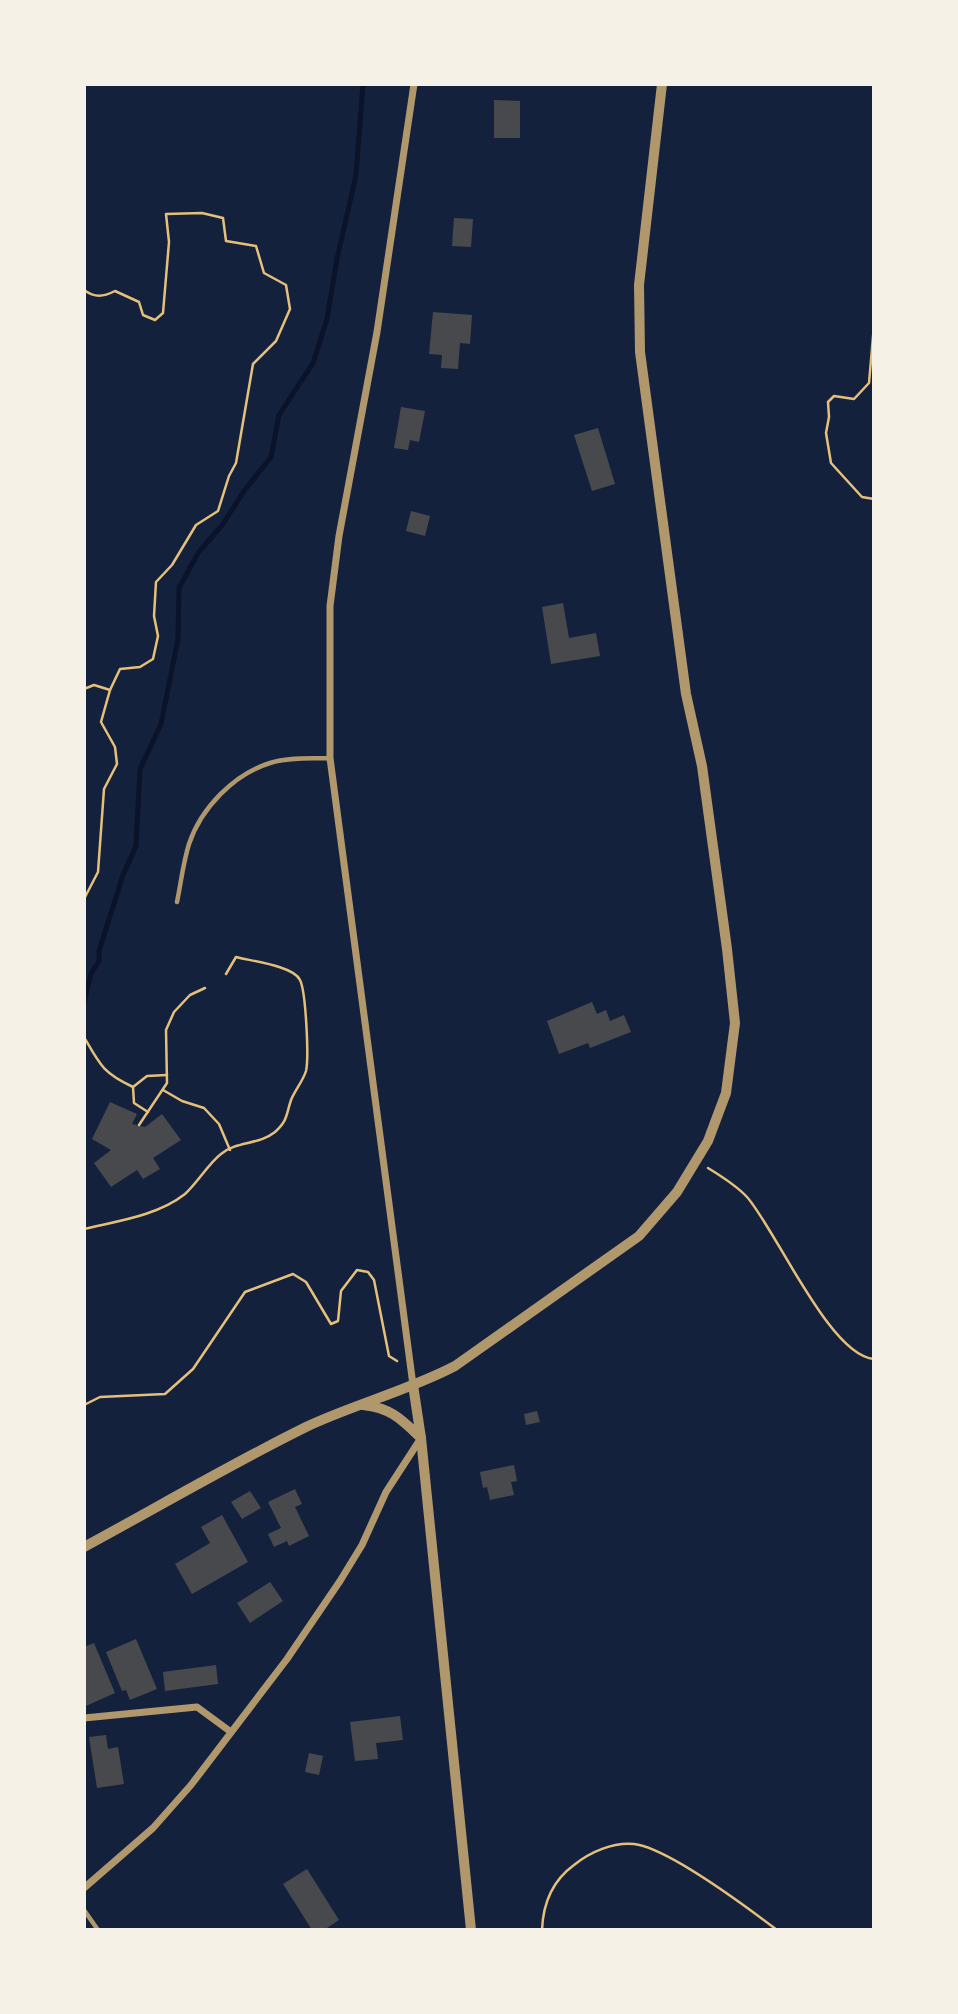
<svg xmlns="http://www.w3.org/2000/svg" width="958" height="2014" viewBox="0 0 958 2014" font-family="'Source Serif 4',serif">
<rect width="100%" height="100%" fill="#14213d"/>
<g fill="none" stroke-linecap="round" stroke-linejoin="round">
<!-- stream -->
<polyline stroke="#0b132b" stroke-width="5" points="84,1002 91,974 99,961 99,951 123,875 136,846 140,769 161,724 178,639 179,588 198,553 223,524 244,491 271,457 279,415 313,363 327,319 337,259 356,175 363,84"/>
</g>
<!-- building -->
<g fill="#48494c">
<polygon points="494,100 520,101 520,138 494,138"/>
<polygon points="454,218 473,219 471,247 452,246"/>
<polygon points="433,312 472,315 470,344 460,343 458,369 441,368 442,355 429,354"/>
<polygon points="401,407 425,411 419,442 410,440 408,450 394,448"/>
<polygon points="598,428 615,484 592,491 574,435"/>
<polygon points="411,511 430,516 425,536 406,531"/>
<polygon points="563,603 569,638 596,633 600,656 551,664 542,607"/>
<polygon points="592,1002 597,1014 606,1010 610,1021 624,1015 631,1032 590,1048 588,1043 559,1054 547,1021"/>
<polygon points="110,1102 137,1114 132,1124 145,1127 162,1114 181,1140 153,1158 160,1169 143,1179 137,1170 111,1187 94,1163 111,1150 92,1139"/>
<polygon points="537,1411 540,1422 526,1425 524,1414"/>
<polygon points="514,1465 517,1481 511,1482 514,1495 490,1500 487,1487 483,1488 480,1472"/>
<polygon points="295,1489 302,1504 295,1507 309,1536 289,1546 287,1541 274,1547 268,1534 281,1528 268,1502"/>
<polygon points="250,1491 261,1508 242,1519 231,1502"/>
<polygon points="222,1515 248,1562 192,1594 175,1564 210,1543 201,1527"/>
<polygon points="270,1582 283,1601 250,1623 237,1603"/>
<polygon points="136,1639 157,1689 130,1700 126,1690 122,1691 106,1652"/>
<polygon points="94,1643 115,1693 86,1706 84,1647"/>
<polygon points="216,1665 218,1684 165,1691 163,1672"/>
<polygon points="400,1716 403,1740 376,1743 378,1759 355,1761 350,1722"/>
<polygon points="106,1735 108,1749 118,1747 124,1784 97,1788 89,1737"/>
<polygon points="309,1753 323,1756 319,1775 305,1772"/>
<polygon points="307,1869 339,1920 324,1930 312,1930 283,1884"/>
</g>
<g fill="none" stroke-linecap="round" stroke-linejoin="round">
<!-- path -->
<g stroke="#e5c07b" stroke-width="2.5">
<path d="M84,290C95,298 103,297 115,291L139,302L143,315L155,320L163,313L169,242L166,214L202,213L223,218L226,241L256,246L264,273L286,285L290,309L276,341L253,364L236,463L229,476L218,511L196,525L172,565L156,582L154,616L158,636L153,659L140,667L120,669L110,690L101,722L115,747L117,764L104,789L98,872L84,899"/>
<polyline points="874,325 869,383 854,399 834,396 828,402 829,417 826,433 831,463 862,497 874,499"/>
<polyline points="84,689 94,685 110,690"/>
<path d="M84,1037C100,1065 103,1073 133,1087"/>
<polyline points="163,1090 182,1101 204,1108 219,1124 230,1150"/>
<polyline points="148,1112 134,1103 133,1087 147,1076 167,1075"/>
<polyline points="139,1125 167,1083 166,1030 174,1012 190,995 205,988"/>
<path d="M708,1168C721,1176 736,1185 747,1197C776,1230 830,1356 874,1359"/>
<path d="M84,1229C117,1221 157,1216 185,1194C198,1182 209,1163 221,1154C236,1141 259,1145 275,1132C288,1120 286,1115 291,1100C295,1090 303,1081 306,1071C309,1058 306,992 300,980C294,966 251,961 236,957L226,974"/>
<polyline points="84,1405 100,1397 165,1394 193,1369 245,1292 293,1274 306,1282 331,1324 338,1321 341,1291 357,1270 368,1272 374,1280 389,1356 397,1361"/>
<path d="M542,1930C543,1904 552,1881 574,1865C590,1852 613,1842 634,1844C668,1848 748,1908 777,1930"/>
</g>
<!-- service -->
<g stroke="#b1986c" stroke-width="4.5">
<path d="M177,902C181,883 183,863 189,844C201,808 234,774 270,763C289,757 311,759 330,758"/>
<polyline points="84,1910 98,1930"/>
</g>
<!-- minor -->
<g stroke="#b1986c" stroke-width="7">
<polyline points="413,1385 330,758 330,606 339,536 377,332 414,84"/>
<polyline points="84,1718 197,1707 231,1732"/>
<polyline points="84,1888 153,1828 191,1785 287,1659 340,1581 362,1545 386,1492 421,1438"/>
</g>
<!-- tertiary -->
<g stroke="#b1986c" stroke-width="10">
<polyline points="413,1385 421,1438 471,1930"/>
<path d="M363,1405C391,1408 401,1419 421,1438"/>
<path d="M84,1547C158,1507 231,1464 306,1427C355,1404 407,1391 455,1366L639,1236L677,1192L708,1141L726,1093L735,1023L727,949L702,766L686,694L640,352L639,285L662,84"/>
</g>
</g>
<!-- border -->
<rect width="958" height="2014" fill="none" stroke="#f6f1e7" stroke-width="172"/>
</svg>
